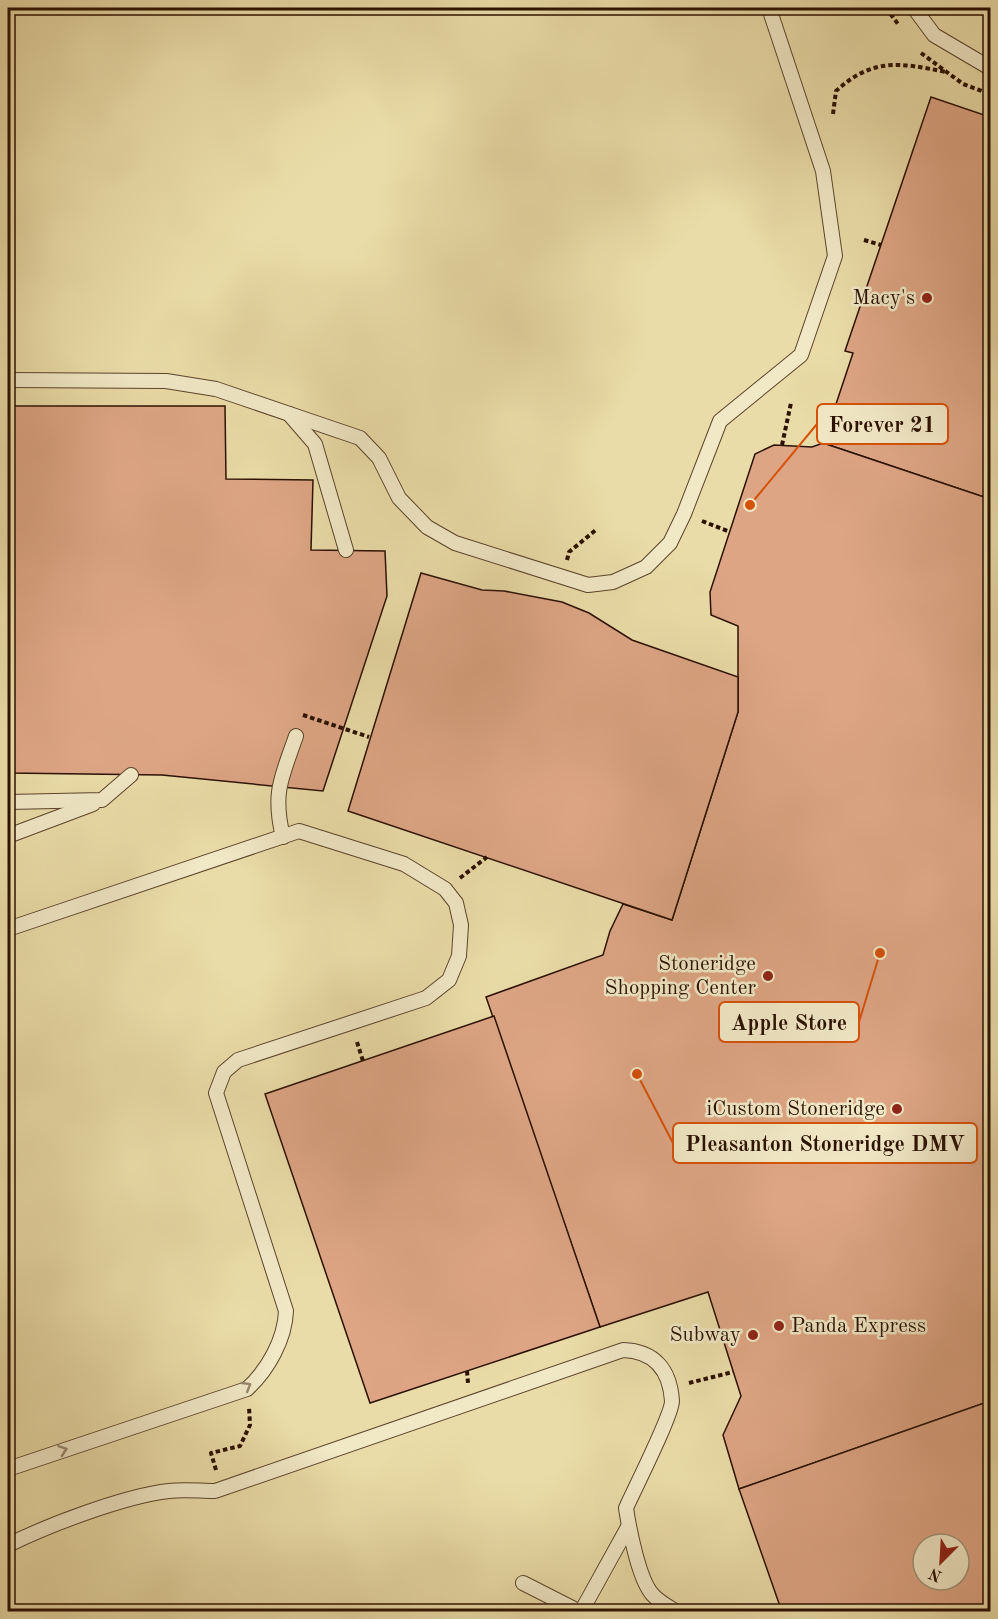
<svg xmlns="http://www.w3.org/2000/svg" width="998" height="1619" viewBox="0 0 998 1619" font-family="'Old Standard TT',serif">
<rect width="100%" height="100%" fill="#eadca8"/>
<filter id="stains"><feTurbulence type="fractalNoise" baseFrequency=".00333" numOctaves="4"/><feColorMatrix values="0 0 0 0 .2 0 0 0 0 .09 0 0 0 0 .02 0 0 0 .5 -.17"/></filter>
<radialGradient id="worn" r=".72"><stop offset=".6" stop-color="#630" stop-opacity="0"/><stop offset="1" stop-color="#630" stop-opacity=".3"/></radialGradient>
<!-- building -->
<g fill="#dda584" stroke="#2b1101" stroke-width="1.5" fill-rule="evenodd">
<polygon points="931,97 990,117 990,499 823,443 853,353 845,351"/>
<polygon points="8,406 225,406 226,479 313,480 311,550 385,551 387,596 323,791 162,775 8,773"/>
<polygon points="823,443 990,499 990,1401 739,1489 723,1435 741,1396 708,1292 600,1327 486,997 603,955 610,931 623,904 672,920 738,712 738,626 711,615 710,592 755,454 774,445 812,447"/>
<polygon points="421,573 482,590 504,591 562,602 589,613 632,640 738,677 738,712 672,920 348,811"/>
<polygon points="494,1016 600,1327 370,1403 265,1094"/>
<path d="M990,1401V1612H782L739,1489ZM923,1544H959V1580H923Z"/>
</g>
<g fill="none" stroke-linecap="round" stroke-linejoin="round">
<!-- service casing -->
<g stroke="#5b442b" stroke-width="16">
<g id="service">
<polyline points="914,8 934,35 990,68"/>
<polyline points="8,380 166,381 216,389 360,438 379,458 399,498 427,527 455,543 588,585 613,582 646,567 670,543 684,514 720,421 801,355 835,256 823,171 769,8"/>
<polyline points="289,414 315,444 346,550"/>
<polyline points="8,802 102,800 131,775"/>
<polyline points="8,836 93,804"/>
<path d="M283,837C272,792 282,777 296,736"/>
<path d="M8,929L299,831L404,864L445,889L456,903L461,925L459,956L449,980L426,998L238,1060L224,1072L216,1093L286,1311C285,1339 268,1370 247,1389L8,1469"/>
<path d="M8,1545C49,1525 124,1496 169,1491C184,1489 200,1491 215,1491L623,1350C654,1351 670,1369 672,1401C672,1415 634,1490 626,1508C629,1528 639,1581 653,1595C659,1602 669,1607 677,1612"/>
<polyline points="523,1583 580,1612"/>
<polyline points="581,1612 628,1527"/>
</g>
</g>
<!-- path -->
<g stroke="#2b1101" stroke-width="4" stroke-dasharray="4.5 3" stroke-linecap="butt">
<polyline points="886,8 898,24"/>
<polyline points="921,53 963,84 990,94"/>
<path d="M833,114L836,91C873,57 901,63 946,72"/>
<polyline points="864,240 881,245"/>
<polyline points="782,445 791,403"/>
<polyline points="702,521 730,532"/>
<polyline points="567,560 569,552 597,529"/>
<polyline points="303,715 369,737"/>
<polyline points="460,878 487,857"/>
<polyline points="357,1042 363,1061"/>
<polyline points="467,1371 468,1383"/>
<polyline points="689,1383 733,1372"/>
<polyline points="216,1470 211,1453 240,1446 250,1425 249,1407"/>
</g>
<!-- service -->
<use href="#service" stroke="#f1e8c6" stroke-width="14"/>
</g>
<!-- one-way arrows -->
<defs><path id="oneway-chevron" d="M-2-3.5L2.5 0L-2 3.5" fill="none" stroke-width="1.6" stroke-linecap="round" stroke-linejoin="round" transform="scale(1.5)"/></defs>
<g stroke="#98876d">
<use href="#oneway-chevron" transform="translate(247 1386) rotate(-31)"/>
<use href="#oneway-chevron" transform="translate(63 1450) rotate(-19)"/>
</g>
<!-- markers -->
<g fill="#8f2418" stroke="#f1e8c6" stroke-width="2">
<circle cx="927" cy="298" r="6"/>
<circle cx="768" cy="976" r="6"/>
<circle cx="897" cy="1109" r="6"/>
<circle cx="779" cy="1326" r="6"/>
<circle cx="753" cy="1335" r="6"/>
</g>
<g text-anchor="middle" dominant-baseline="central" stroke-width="5" stroke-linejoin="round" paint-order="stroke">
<!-- poi labels -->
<g font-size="21" fill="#2b1101" stroke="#f1e8c6" text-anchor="end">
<text x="915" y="298">Macy's</text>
<text x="756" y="964">Stoneridge<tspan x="756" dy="24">Shopping Center</tspan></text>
<text x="885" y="1109">iCustom Stoneridge</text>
<text x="791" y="1326" text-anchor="start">Panda Express</text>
<text x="741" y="1335">Subway</text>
</g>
</g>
<!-- callouts -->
<path fill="none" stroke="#d5520b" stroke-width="2" d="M750 505L817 424M880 953L859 1022M637 1074L673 1143"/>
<g fill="#d5520b" stroke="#f1e8c6" stroke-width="2">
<circle cx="750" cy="505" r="6"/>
<circle cx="880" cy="953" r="6"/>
<circle cx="637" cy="1074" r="6"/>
</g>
<g fill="#f1e8c6" stroke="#d5520b" stroke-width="2">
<rect x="817" y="404" width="131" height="40" rx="6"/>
<rect x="719" y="1002" width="140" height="40" rx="6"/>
<rect x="673" y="1123" width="304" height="40" rx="6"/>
</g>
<g font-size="22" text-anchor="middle" font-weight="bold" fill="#2b1101">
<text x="882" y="432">Forever 21</text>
<text x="789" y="1030">Apple Store</text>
<text x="825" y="1151">Pleasanton Stoneridge DMV</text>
</g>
<!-- margin -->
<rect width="998" height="1619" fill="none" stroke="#eadca8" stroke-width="30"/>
<rect x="9" y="9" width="980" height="1601" fill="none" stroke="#2b1101" stroke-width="3"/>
<rect x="15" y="15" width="968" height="1589" fill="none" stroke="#2b1101" stroke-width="1.5"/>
<!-- north arrow -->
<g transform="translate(941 1562) rotate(204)"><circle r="28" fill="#f1e8c6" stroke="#a29277" stroke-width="1.5"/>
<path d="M0-4.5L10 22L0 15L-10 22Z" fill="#8f2418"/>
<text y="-9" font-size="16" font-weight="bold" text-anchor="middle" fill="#2b1101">N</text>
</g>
<rect width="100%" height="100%" filter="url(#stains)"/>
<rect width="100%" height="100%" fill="url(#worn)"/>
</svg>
